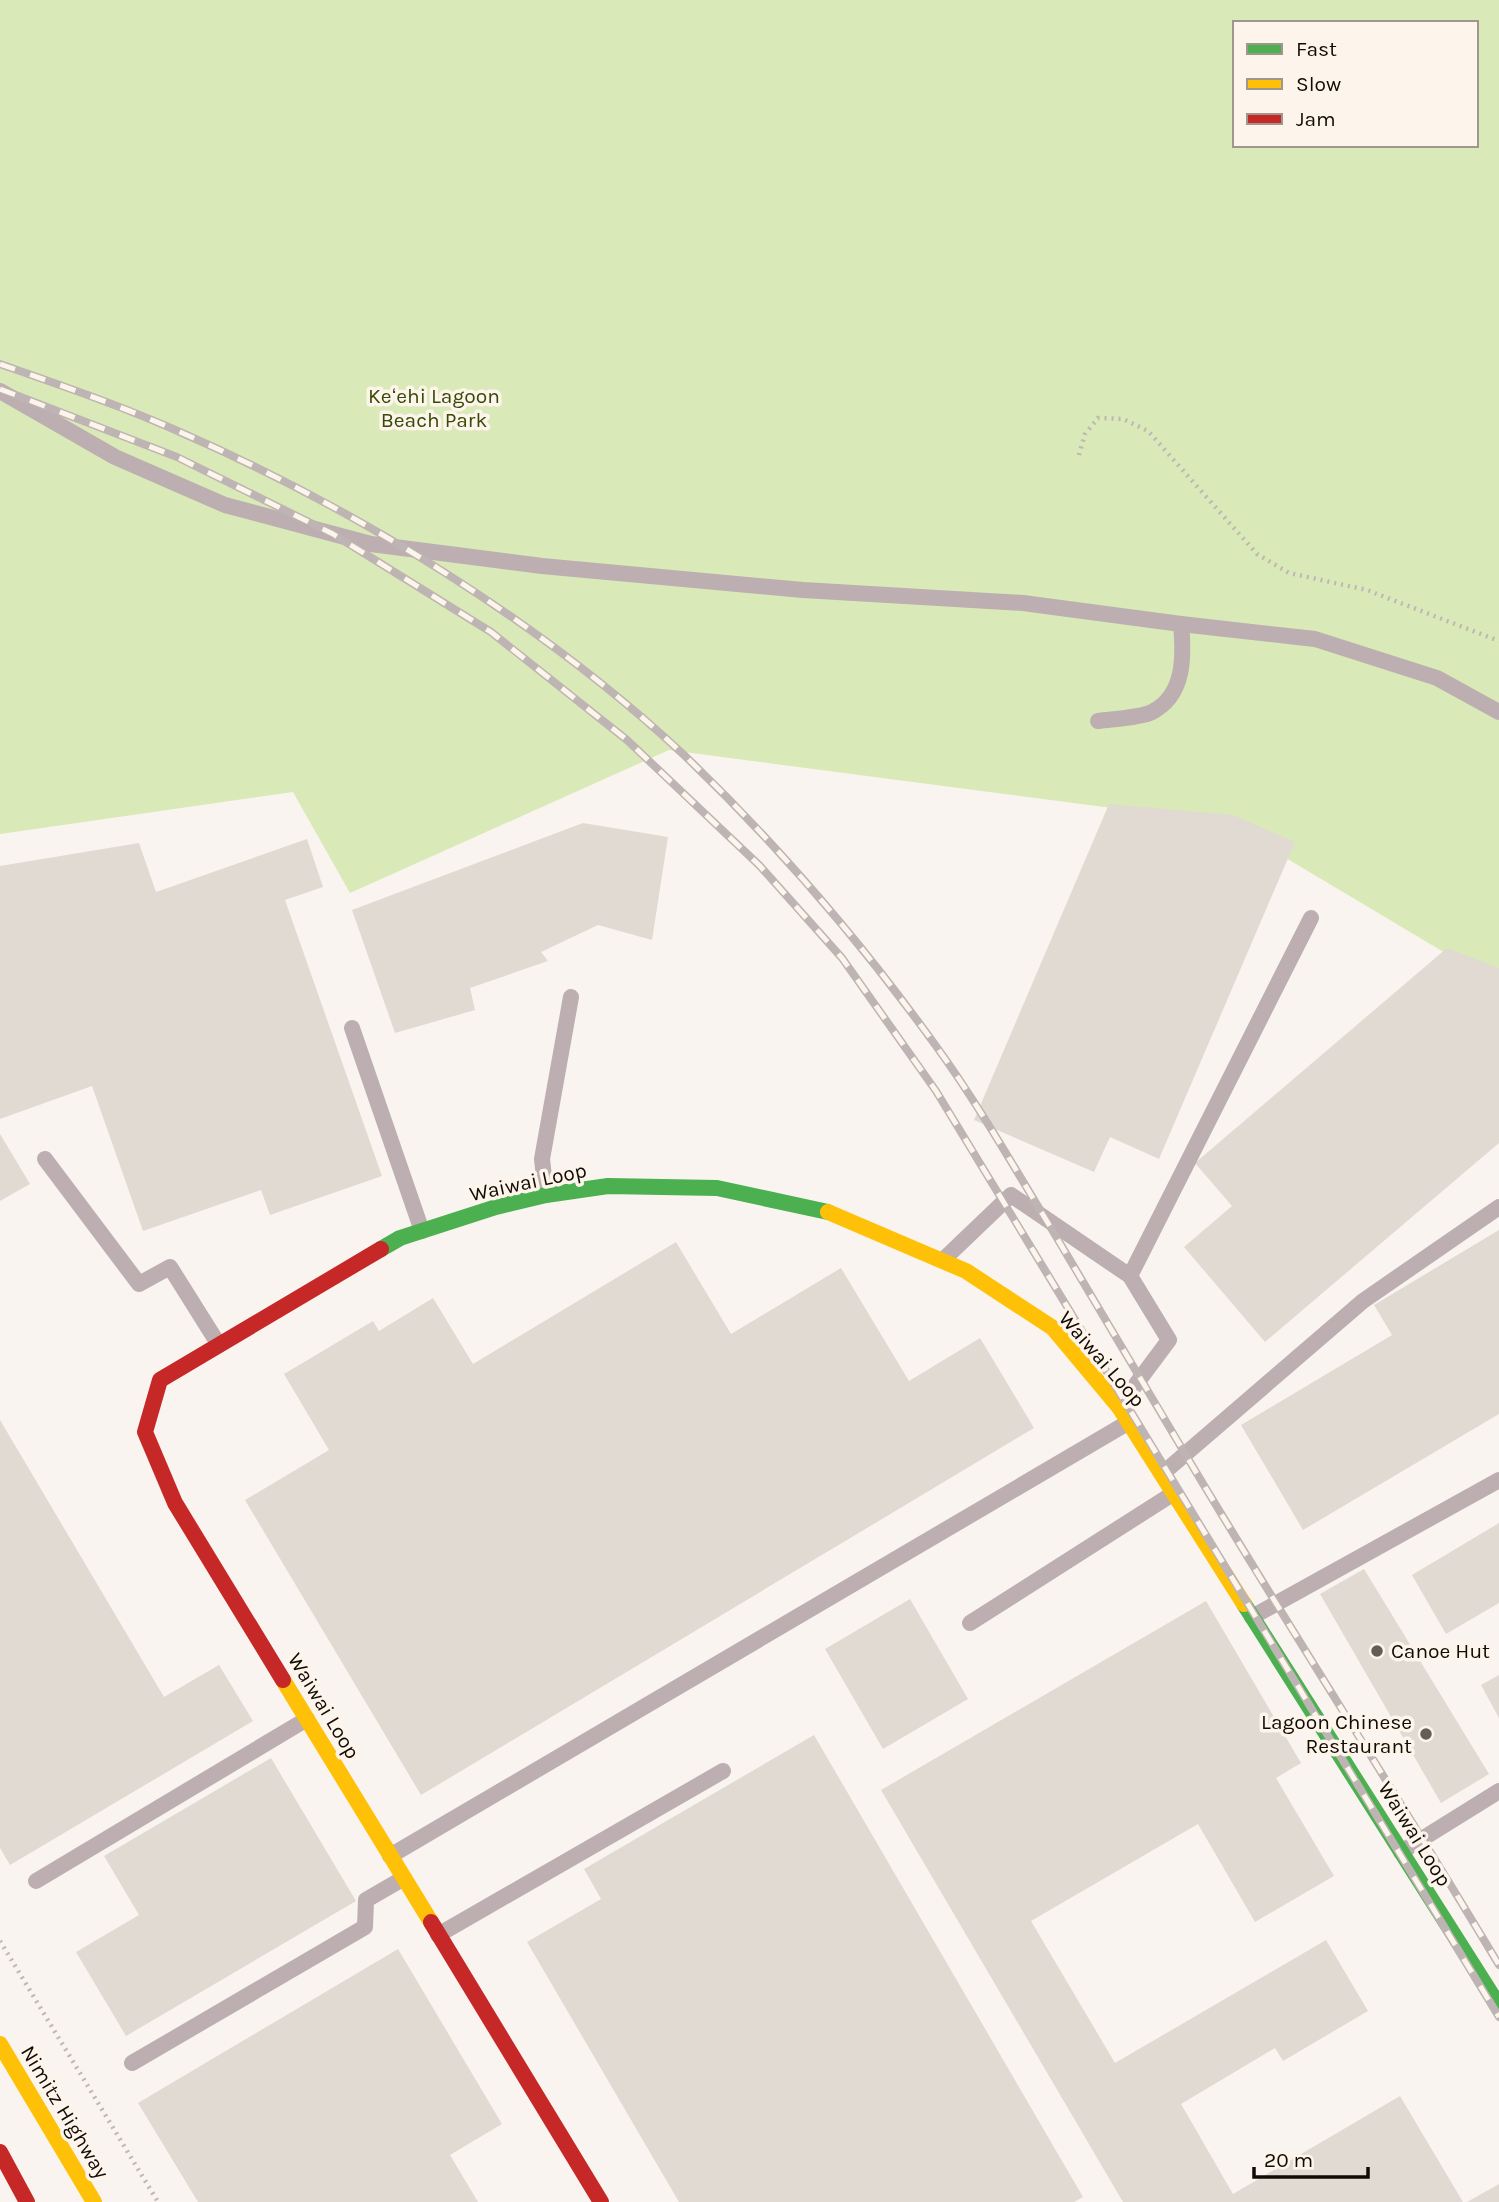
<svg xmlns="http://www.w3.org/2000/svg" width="1499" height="2202" viewBox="0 0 1499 2202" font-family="Karla,sans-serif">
<rect width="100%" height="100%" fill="#f9f4ef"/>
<!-- green -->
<path fill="#d9e9b7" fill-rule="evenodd" d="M0,0H1499V985L1227,823L669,750L350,893L293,792L0,834ZM1235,23H1476V145H1235Z"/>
<!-- building -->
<g fill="#e0dad3">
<polygon points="1109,804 1233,815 1295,842 1159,1159 1110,1137 1094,1172 974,1120"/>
<polygon points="583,823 668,837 652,940 598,925 541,952 548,961 470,988 475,1010 395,1033 352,910"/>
<polygon points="307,839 323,887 285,900 382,1176 270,1215 261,1190 143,1231 92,1086 0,1119 0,866 139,843 156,892"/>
<polygon points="1447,948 1499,968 1499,1143 1265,1342 1184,1247 1232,1206 1195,1163"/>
<polygon points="0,1134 30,1184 0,1201"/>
<polygon points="1499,1230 1499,1414 1303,1530 1241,1425 1392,1335 1374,1305"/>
<polygon points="676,1242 731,1334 841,1268 909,1381 980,1338 1034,1428 421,1795 245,1500 329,1450 284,1374 373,1321 379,1331 433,1298 473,1364"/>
<polygon points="0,1420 164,1697 219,1665 253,1721 10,1865 0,1848"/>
<polygon points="1499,1523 1499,1603 1446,1634 1412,1575"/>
<polygon points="1364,1569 1489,1774 1441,1803 1320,1594"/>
<polygon points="910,1599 968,1699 883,1749 825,1649"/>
<polygon points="1206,1601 1301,1763 1276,1778 1334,1876 1255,1922 1198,1824 1031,1921 1115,2063 1326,1940 1368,2011 1283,2061 1275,2048 1181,2104 1233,2194 1400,2096 1463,2202 1123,2202 881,1790"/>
<polygon points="1499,1675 1499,1718 1481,1685"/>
<polygon points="814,1735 1083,2197 1074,2202 679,2202 527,1942 601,1899 584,1869"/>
<polygon points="271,1758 356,1901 126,2036 76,1952 139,1915 104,1856"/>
<polygon points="398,1949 502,2124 450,2155 478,2202 198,2202 138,2103"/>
<polygon points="1499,2184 1499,2202 1467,2202"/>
</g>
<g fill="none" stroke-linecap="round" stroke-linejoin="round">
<!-- path -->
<g stroke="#bfb7b6" stroke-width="4.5" stroke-dasharray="2 5" stroke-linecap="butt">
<polyline points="1079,455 1085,434 1098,418 1123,419 1148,431 1257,554 1289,573 1367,590 1499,641"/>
<polyline points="0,1941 158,2202"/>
</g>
<!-- lane -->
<g stroke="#bcaeb1" stroke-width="16">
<polyline points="0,391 115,457 225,505 371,544 542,566 803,590 1023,603 1181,624 1315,639 1437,678 1499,712"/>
<path d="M1098,721C1112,719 1140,718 1152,712C1185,695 1184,656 1181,624"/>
<polyline points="352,1028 422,1231"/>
<polyline points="45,1159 139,1284 170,1267 219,1345"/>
<polyline points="546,1195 542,1159 571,997"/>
<polyline points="943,1260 1011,1195 1130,1276 1169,1340 1119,1407"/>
<polyline points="1130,1276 1311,918"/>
<polyline points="1162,1474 1363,1301 1499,1207"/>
<polyline points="1252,1617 1499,1480"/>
<polyline points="970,1623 1174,1493"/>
<polyline points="1401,1852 1499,1791"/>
<polyline points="390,1856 1129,1422"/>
<polyline points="36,1881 307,1719"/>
<polyline points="438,1935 723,1771"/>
<polyline points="132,2063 365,1927 366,1900 404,1878"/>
</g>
<!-- fast -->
<g stroke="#4caf50" stroke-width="16">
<polyline points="381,1249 400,1238 496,1207 546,1195 608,1186 717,1188 828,1212"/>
<polyline points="1244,1604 1499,2006"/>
</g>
<!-- slow -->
<g stroke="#ffc107" stroke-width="16">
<polyline points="828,1212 966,1271 1053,1328 1119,1407 1244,1604"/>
<polyline points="283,1680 431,1922"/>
<polyline points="0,2044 94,2202"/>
</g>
<!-- jam -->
<g stroke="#c62828" stroke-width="16">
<polyline points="283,1680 175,1503 145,1432 160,1380 381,1249"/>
<polyline points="431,1922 601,2202"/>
<polyline points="0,2152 27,2202"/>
</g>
<!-- rail casing -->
<g stroke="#bdb4b3" stroke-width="8">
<g id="rail">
<path d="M0,364C60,385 122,406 180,432C356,509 543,623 684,755C777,844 861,942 936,1046C978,1104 1014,1167 1051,1228C1097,1306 1144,1384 1190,1462C1291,1631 1398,1796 1499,1965"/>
<polyline points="0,389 177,457 333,534 491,632 627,740 759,865 842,958 936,1091 1499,2017"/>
</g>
</g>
<!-- rail -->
<use href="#rail" stroke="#fdf5eb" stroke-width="5" stroke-dasharray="16" stroke-linecap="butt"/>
</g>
<!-- markers -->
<g fill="#635d56" stroke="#fdf5eb" stroke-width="2.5">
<circle cx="1377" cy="1651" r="7"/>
<circle cx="1426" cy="1734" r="7"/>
</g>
<g text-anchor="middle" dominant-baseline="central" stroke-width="7" stroke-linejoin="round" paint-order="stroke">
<!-- park labels -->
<g font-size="21" fill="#354a04" stroke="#fdf5eb">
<text x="434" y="396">Keʻehi Lagoon<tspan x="434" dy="24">Beach Park</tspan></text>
</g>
<!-- street labels -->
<g font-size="21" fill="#120b04" stroke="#fdf5eb">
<text transform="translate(528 1182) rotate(-12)">Waiwai Loop</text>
<text transform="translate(1102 1359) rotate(49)">Waiwai Loop</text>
<text transform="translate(324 1706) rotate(59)">Waiwai Loop</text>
<text transform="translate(1415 1834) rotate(58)">Waiwai Loop</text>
<text transform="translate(65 2112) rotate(59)">Nimitz Highway</text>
</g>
<!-- poi labels -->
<g font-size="21" fill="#120b04" stroke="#fdf5eb" text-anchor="start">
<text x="1391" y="1651">Canoe Hut</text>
<text x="1412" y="1722" text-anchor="end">Lagoon Chinese<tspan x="1412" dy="24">Restaurant</tspan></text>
</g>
</g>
<!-- legend -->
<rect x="1233" y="21" width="245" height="126" fill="#fdf5eb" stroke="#9f978f" stroke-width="2"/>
<rect x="1247" y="44" width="35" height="10" fill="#4caf50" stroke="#9f978f" stroke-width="2"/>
<text x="1296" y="56" font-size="21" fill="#120b04">Fast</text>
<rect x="1247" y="79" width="35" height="10" fill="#ffc107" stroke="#9f978f" stroke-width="2"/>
<text x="1296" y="91" font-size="21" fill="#120b04">Slow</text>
<rect x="1247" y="114" width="35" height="10" fill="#c62828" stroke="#9f978f" stroke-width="2"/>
<text x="1296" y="126" font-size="21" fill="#120b04">Jam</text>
<!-- scale -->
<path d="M1254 2167v10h114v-10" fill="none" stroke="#120b04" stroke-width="3.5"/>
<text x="1264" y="2167" font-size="21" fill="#120b04" stroke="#fdf5eb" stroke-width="5" paint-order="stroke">20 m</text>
</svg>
